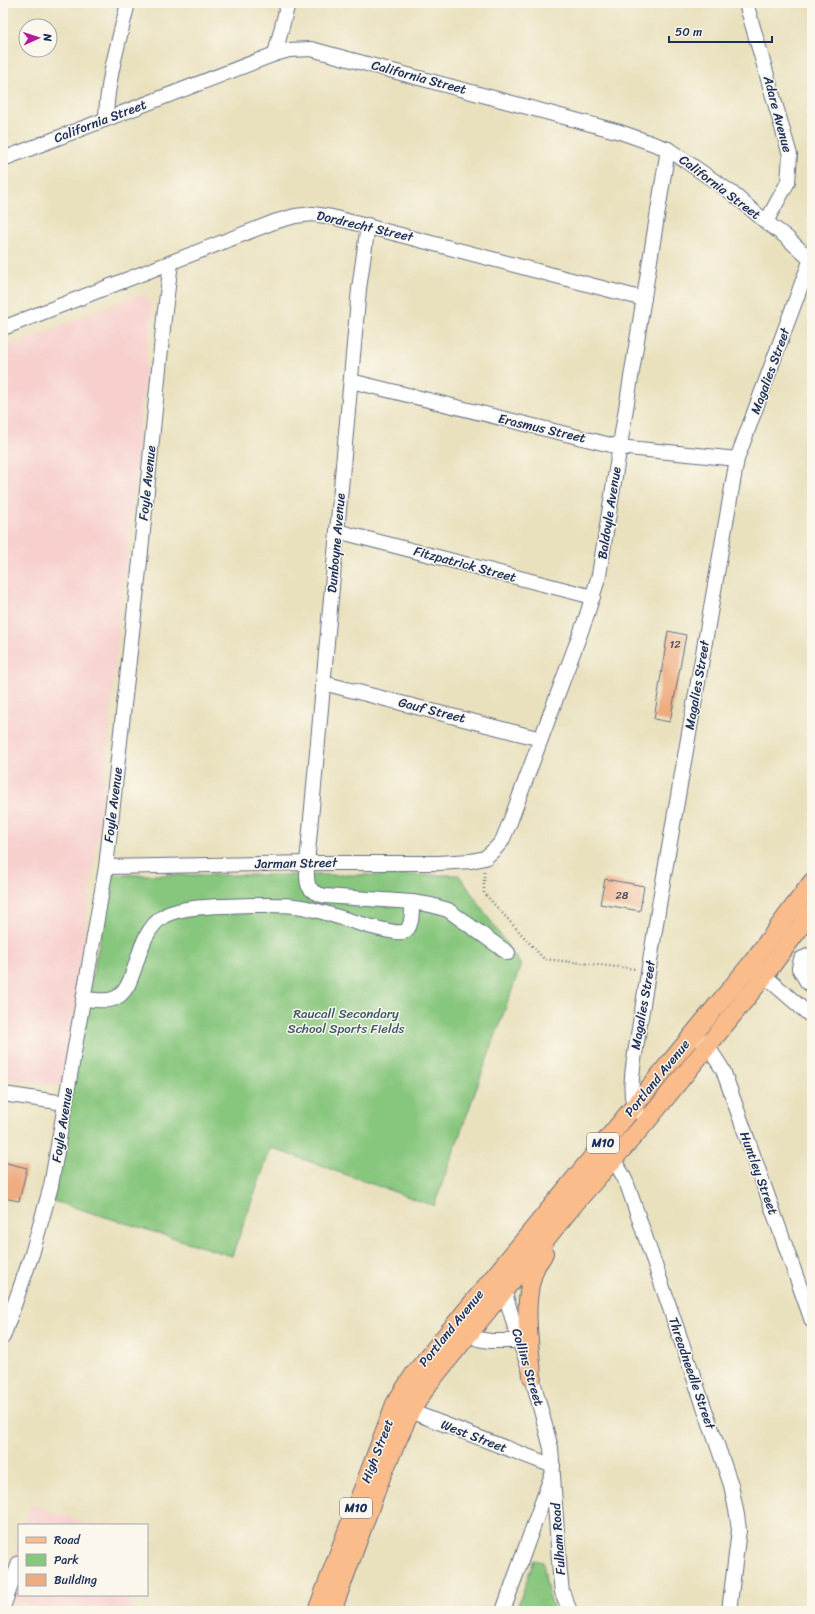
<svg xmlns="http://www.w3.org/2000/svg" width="815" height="1614" viewBox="0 0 815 1614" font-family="Sriracha,sans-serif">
<rect width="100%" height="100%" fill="#fbf7ec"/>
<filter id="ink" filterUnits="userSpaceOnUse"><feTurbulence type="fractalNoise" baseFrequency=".025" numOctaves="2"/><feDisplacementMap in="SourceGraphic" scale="8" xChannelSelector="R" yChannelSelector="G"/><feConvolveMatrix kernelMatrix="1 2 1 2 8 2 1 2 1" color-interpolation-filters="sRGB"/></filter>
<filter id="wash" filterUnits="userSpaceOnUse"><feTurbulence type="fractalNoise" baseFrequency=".012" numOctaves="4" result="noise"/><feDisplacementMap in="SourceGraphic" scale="16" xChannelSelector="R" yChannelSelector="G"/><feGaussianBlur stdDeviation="0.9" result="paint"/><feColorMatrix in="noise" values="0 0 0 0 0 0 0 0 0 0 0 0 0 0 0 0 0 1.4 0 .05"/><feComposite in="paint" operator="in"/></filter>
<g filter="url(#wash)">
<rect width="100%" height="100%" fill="#e9e1be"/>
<!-- built -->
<g fill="#f7d0ce">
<polygon points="141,294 152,304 101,810 65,1079 57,1086 3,1077 3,348"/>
<polygon points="31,1504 89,1525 24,1525"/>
<polygon points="19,1540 19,1595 128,1595 133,1611 45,1611 3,1597 3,1586"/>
</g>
<!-- green -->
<g fill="#87c67d" stroke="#517a6e">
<polygon points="113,875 459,875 521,965 434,1206 271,1148 232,1256 47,1199"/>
<polygon points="534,1560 543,1562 548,1593 555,1611 516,1611"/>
</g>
<g id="blocks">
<!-- building -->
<g fill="#eeac81">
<polygon points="668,631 686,635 670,722 654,719"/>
<polygon points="605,879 644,886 640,911 600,904"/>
<polygon points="3,1162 27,1168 19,1201 3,1198"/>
</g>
</g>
</g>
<g filter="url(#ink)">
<use href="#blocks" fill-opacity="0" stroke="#636d80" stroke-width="1"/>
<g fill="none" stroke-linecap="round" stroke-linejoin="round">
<!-- minor casing -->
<g stroke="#636d80" stroke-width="16">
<g id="minor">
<polyline points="746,3 790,155 788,182 766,222"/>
<polyline points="275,54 288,3"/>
<path d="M106,118C107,79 119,41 128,3"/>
<polyline points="3,159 275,54 289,50 311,49 620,132 668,149 732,193 766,222 785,236 811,260"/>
<path d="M368,225L359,289L307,863C307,882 304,891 325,896L412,902L431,905L448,910L508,953"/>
<polyline points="3,328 274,222 295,216 313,214 332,217 644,299"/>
<polyline points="351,381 619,447 737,459"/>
<polyline points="337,531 593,597"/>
<polyline points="323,683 541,739"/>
<polyline points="106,867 307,863 438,863 471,861 485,858 495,849 502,841 510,822 586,618 599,575 668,149"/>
<polyline points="812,954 801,959 799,968 807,982 812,986"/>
<polyline points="758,970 812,1017"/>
<path d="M83,999C93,999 104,1002 113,999C140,990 132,936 164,916C183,905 229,906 251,905C271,905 292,904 311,909C329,913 389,935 403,932C413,929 412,910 412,902"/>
<polyline points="693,1033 707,1045 723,1070 812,1321"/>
<polyline points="3,1094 65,1103"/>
<path d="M638,1112C628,1101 632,1074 634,1060L660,899L737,459L812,256"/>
<path d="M606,1153C616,1162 622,1172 627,1184L731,1485L737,1515L739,1530L729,1611"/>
<polyline points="502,1283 516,1331 532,1377 551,1448 560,1574 562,1592 570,1611"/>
<polyline points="462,1328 478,1339 490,1341 520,1341"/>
<polyline points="3,1337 32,1254 51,1186 106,867 140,561 164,318 171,263"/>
<polyline points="402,1408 553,1466"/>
<polyline points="3,1607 19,1563"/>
<polyline points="503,1611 551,1477"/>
</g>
</g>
<!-- major casing -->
<g stroke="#636d80" stroke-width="20">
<g id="major">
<path d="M532,1377C530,1342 521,1300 536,1266C538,1262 542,1258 544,1253"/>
<polyline points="317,1611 395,1404 415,1373 751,964 812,882"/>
<polyline points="332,1611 381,1477 410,1412 429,1383 575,1203 647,1121 764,976 812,911"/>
</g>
</g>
<!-- path -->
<polyline stroke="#636d80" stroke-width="2.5" stroke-dasharray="1 3" stroke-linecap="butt" points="484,872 484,893 544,959 636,969"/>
<!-- minor -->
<use href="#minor" stroke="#fff" stroke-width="14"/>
<!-- major -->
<use href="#major" stroke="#f9bc8a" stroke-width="18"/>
</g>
</g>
<g text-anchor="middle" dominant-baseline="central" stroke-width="3" stroke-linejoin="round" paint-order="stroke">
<!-- number labels -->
<g font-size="11" fill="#504e67">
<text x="675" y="644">12</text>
<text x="622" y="895">28</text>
</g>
<!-- shield labels -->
<g fill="#fbf7ec" stroke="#5e6b89" stroke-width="1">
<rect x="587" y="1133" width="32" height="20" rx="3"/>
<rect x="340" y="1498" width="32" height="20" rx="3"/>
</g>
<g font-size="12" font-weight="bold" fill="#1b2f5e">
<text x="603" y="1143">M10</text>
<text x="356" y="1508">M10</text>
</g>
<!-- street labels -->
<g font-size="13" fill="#1b2f5e" stroke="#fbf7ec">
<text transform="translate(419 77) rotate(15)">California Street</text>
<text transform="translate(778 114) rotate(75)">Adare Avenue</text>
<text transform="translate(100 121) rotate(-21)">California Street</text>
<text transform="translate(720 187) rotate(37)">California Street</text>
<text transform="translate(365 226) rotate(13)">Dordrecht Street</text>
<text transform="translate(770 371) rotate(-70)">Magalies Street</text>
<text transform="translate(542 428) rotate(13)">Erasmus Street</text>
<text transform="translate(147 483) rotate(-84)">Foyle Avenue</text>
<text transform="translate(609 513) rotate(-81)">Baldoyle Avenue</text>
<text transform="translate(336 543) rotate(-85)">Dunboyne Avenue</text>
<text transform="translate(465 564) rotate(15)">Fitzpatrick Street</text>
<text transform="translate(697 685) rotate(-80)">Magalies Street</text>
<text transform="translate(432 710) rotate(14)">Gauf Street</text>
<text transform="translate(113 805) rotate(-83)">Foyle Avenue</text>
<text transform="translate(296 863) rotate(-1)">Jarman Street</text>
<text transform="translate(643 1005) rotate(-80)">Magalies Street</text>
<text transform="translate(657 1078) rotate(-51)">Portland Avenue</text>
<text transform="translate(62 1125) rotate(-81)">Foyle Avenue</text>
<text transform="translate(759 1173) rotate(70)">Huntley Street</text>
<text transform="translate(451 1328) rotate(-51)">Portland Avenue</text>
<text transform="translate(528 1367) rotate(73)">Collins Street</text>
<text transform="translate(692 1373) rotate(71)">Threadneedle Street</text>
<text transform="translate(474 1436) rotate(21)">West Street</text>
<text transform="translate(377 1451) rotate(-69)">High Street</text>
<text transform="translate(558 1539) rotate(-94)">Fulham Road</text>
</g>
<!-- park labels -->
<g font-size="13" fill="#3b5c67" stroke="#fbf7ec">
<text x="346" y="1013">Raucall Secondary<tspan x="346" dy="15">School Sports Fields</tspan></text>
</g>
</g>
<!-- margin -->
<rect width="815" height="1614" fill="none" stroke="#fbf7ec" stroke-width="16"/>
<!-- legend -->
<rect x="18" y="1524" width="130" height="72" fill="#fbf7ec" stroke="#a1a7b3"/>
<rect x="26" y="1537" width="20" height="6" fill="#f9bc8a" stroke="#a1a7b3"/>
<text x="54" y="1544" font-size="12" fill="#1b2f5e">Road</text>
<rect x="26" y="1554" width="20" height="12" fill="#87c67d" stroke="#a1a7b3"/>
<text x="54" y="1564" font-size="12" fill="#1b2f5e">Park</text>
<rect x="26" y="1574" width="20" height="12" fill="#eeac81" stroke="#a1a7b3"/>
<text x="54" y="1584" font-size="12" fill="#1b2f5e">Building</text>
<!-- north arrow -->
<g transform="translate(38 38) rotate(87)"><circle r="19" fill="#fbf7ec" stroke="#a1a7b3"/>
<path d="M0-3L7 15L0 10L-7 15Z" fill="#b5179e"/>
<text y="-6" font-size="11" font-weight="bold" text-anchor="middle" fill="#1b2f5e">N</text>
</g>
<!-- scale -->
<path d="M669 36v6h103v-6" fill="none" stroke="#1b2f5e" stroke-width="2"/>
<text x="675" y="36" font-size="12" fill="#1b2f5e" stroke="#fbf7ec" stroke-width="3" paint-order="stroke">50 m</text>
</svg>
